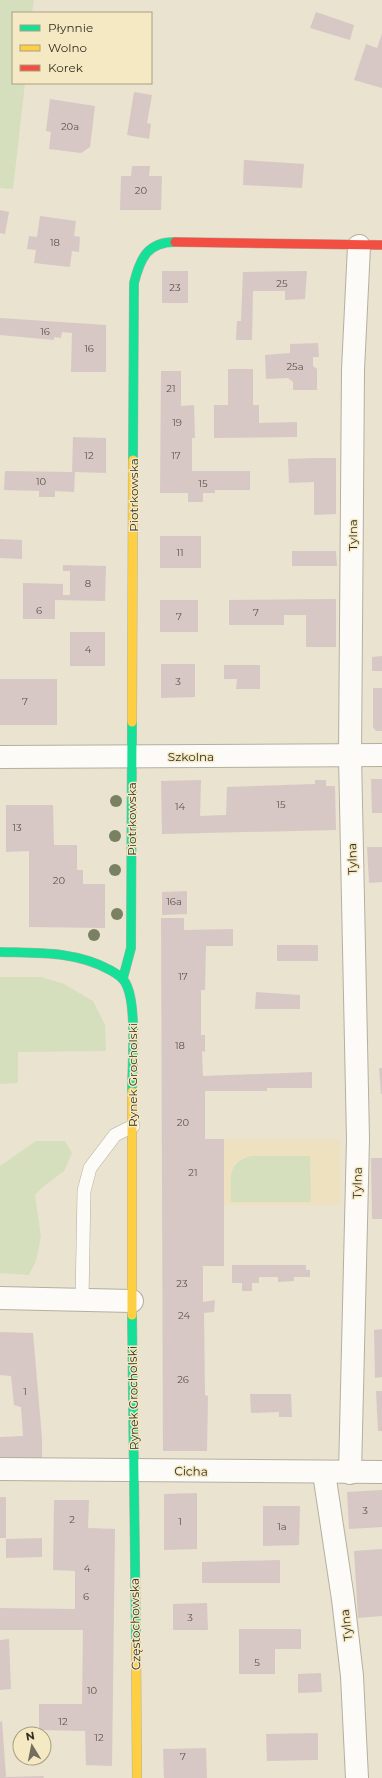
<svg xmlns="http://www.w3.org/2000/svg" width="382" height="1778" viewBox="0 0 382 1778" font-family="Montserrat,sans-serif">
<rect width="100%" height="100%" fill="#eae3cf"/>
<!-- built -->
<rect fill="#ede1c0" x="162" y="1139" width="178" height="66"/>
<!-- green -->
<g fill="#d5dfbe">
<polygon points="0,0 34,0 32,13 13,13 13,83 25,83 13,189 0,188"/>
<polygon points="0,977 41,977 64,984 93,1001 105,1025 106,1051 18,1052 18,1083 0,1084"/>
<polygon points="36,1141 65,1141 72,1153 64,1171 43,1187 35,1195 41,1236 36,1261 29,1275 0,1273 0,1166"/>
<path d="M251,1156H310L311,1202H231C231,1181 226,1162 251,1156Z"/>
</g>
<!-- building -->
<g fill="#d7c8c5">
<polygon points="316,12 354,25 350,40 310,28"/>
<polygon points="382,34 382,88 354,80 366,44 377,48"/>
<polygon points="134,92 152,95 147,123 151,124 149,139 127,135"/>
<polygon points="50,99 95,106 90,147 81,153 49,149 51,132 46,131"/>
<polygon points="244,160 304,164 302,188 243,185"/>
<polygon points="132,166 150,166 149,176 162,176 161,210 120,210 121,176 131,176"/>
<polygon points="0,210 9,212 5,234 0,233"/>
<polygon points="40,216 76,221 74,236 80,237 79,252 72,251 70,267 34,263 36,250 27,249 29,236 37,237"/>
<rect x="162" y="271" width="26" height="32"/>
<polygon points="307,271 305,299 285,300 285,291 253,291 252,340 236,340 237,321 241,321 243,272"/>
<polygon points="0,318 106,325 106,372 71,372 72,333 62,332 61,338 54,337 54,340 0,335"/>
<polygon points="318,343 319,357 313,357 313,366 317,369 317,390 293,390 293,382 288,378 266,379 265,355 290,353 290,344"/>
<polygon points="228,369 253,369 253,405 259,405 259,423 297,422 297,437 214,438 214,405 228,405"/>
<polygon points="161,371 181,371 181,406 194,405 195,438 192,438 192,471 250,471 250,490 215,490 215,493 203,493 203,502 188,502 188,493 160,493"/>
<polygon points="73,437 106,438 106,473 75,472 74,492 55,491 55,497 39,497 39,491 4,490 5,471 72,472"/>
<polygon points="314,458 336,458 336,514 314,515 314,482 289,483 288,459"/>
<rect x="160" y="536" width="41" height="32"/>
<polygon points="0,539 22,540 22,559 0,558"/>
<polygon points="292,551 336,551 337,566 292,566"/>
<polygon points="63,565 106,566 105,601 55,600 55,619 23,619 23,583 63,584 63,595 70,595 70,571 63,571"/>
<polygon points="336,599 336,647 306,647 306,615 284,615 284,625 229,625 229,600"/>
<rect x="160" y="600" width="38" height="32"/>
<rect x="70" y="632" width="35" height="34"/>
<polygon points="382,656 382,671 372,671 372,657"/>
<polygon points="161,664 195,664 195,697 161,698"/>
<polygon points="224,665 260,665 260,689 236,689 237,679 224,679"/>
<rect x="0" y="679" width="57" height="46"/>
<polygon points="373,688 382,688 382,731 376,731 373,727"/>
<polygon points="371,779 382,779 382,813 372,813"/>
<polygon points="201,780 200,816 226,815 227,787 315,784 315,780 326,780 326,786 335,786 336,830 162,834 161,781"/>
<polygon points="6,805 53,805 54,845 77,845 77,870 83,870 83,884 105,884 105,928 29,927 29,851 6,852"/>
<polygon points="367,847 382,847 382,882 369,883"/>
<polygon points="187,891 187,914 162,915 162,892"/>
<polygon points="161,918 184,918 184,930 233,929 233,946 206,946 205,990 201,990 201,1035 205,1035 205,1052 202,1051 203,1076 312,1072 312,1088 267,1088 267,1091 205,1091 205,1139 224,1139 224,1266 203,1266 203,1302 215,1300 214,1312 204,1313 205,1395 208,1396 207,1451 163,1451"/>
<rect x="277" y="945" width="41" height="16"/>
<polygon points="256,992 300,995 300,1009 255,1009"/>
<polygon points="379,1068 382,1068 382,1094 381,1094"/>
<polygon points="371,1158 382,1158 382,1219 372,1219"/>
<polygon points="232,1265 306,1265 306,1270 310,1270 310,1277 294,1277 294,1281 278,1282 278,1277 259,1277 259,1283 252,1283 252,1291 242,1291 242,1283 232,1283"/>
<polygon points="382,1329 382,1377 375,1378 374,1330"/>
<polygon points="0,1332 33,1333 42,1438 42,1462 0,1461 0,1437 23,1436 21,1407 14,1405 11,1376 0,1375"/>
<polygon points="376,1391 382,1391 382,1431 378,1431"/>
<polygon points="250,1394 291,1394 292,1417 279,1417 279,1412 251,1413"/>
<polygon points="382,1490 382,1527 349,1529 347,1492"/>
<polygon points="197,1493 197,1549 164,1550 164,1494"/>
<rect x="0" y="1497" width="6" height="41"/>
<polygon points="54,1500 89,1500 88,1528 115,1529 112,1766 86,1765 85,1731 39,1730 39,1704 82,1704 83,1630 0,1630 0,1608 75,1609 75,1571 53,1570"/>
<polygon points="263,1506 300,1506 299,1545 263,1546"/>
<polygon points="42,1538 42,1557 6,1558 6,1539"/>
<polygon points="382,1549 382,1616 358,1618 354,1551"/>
<polygon points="280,1560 280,1583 202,1583 202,1562"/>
<polygon points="207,1603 208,1630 173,1630 173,1604"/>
<polygon points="239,1629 301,1629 301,1649 275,1649 275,1674 239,1674"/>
<polygon points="9,1639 11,1689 0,1690 0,1640"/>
<polygon points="321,1673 322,1692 298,1693 298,1674"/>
<polygon points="2,1721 6,1777 43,1776 44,1778 0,1778 0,1722"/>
<polygon points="318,1733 318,1760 267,1761 266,1734"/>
<polygon points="206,1748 207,1778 164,1778 163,1749"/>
</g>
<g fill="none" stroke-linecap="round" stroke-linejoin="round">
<!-- lane casing -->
<g stroke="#b4afa0" stroke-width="14">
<polyline id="lane" points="82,1300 84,1191 90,1168 115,1135 133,1126"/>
</g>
<!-- street casing -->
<g stroke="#b4afa0" stroke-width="24">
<g id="street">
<polyline points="0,757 382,755"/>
<polyline points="0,1298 132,1301"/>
<polyline points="0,1469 382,1472"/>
<polyline points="324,1473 343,1599 352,1676 357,1778"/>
<polyline points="350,1473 358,1139 350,756 353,370 359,246"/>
</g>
</g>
<!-- fast casing -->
<g stroke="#b4afa0" stroke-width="10">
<g id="fast">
<path d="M133,460L134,283C140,259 147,242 175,242"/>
<path d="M0,952C37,953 76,951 110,970C117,974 124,978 127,986C137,1008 132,1066 132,1092"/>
<polyline points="123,978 131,948 132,722"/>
<polyline points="132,1315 136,1643"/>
</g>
</g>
<!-- slow casing -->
<g stroke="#b4afa0" stroke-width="10">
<g id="slow">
<polyline points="132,722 133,460"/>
<polyline points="132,1092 132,1315"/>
<polyline points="136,1643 137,1778"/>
</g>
</g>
<!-- jam casing -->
<g stroke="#b4afa0" stroke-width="10">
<polyline id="jam" points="175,242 382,245"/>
</g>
<!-- lane -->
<use href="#lane" stroke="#fcfbf8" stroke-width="13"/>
<!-- street -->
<use href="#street" stroke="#fcfbf8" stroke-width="22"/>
<!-- fast -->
<use href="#fast" stroke="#16e098" stroke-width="9"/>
<!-- slow -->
<use href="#slow" stroke="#ffcf43" stroke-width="9"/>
<!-- jam -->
<use href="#jam" stroke="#f24e42" stroke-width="9"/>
</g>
<!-- trees -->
<g fill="#798162">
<circle cx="116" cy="801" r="6"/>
<circle cx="115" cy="836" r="6"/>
<circle cx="115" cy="870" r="6"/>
<circle cx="117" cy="914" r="6"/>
<circle cx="94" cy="935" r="6"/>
</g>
<g text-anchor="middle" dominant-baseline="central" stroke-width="3" stroke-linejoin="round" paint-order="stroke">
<!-- number labels -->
<g font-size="10" fill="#5d554a">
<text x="70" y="126">20a</text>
<text x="141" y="190">20</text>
<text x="55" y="242">18</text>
<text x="282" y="283">25</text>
<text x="175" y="287">23</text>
<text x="45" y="331">16</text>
<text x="89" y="348">16</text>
<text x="295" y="366">25a</text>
<text x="171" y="388">21</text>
<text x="177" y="422">19</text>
<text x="89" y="455">12</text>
<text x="176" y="455">17</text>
<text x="41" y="481">10</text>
<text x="203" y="483">15</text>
<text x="180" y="552">11</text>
<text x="88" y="583">8</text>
<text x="39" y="610">6</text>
<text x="256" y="612">7</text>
<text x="179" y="616">7</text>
<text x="88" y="649">4</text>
<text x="178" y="681">3</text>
<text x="25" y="701">7</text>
<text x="281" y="804">15</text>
<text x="180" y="806">14</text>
<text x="17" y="827">13</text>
<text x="59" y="880">20</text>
<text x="174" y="901">16a</text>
<text x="183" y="976">17</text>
<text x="180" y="1045">18</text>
<text x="183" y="1122">20</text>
<text x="193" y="1172">21</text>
<text x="182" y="1283">23</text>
<text x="184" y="1315">24</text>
<text x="183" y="1379">26</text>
<text x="25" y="1391">1</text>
<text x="365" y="1510">3</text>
<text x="72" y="1519">2</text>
<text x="180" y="1521">1</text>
<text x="282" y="1526">1a</text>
<text x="87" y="1568">4</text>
<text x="86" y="1596">6</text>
<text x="190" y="1617">3</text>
<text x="257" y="1662">5</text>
<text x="92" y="1690">10</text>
<text x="63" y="1721">12</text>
<text x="99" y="1737">12</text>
<text x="183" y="1756">7</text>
</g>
<!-- street labels -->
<g font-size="12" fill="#342f21" stroke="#f5e9c4">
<text transform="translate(133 495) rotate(-90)">Piotrkowska</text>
<text transform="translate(352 535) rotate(-90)">Tylna</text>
<text x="191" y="756">Szkolna</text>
<text transform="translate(131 819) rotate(-90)">Piotrkowska</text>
<text transform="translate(352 859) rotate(-91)">Tylna</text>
<text transform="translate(132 1075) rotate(-90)">Rynek Grocholski</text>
<text transform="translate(357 1183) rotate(-89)">Tylna</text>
<text transform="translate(133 1398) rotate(-91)">Rynek Grocholski</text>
<text transform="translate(191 1471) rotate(1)">Cicha</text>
<text transform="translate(135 1624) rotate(-91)">Częstochowska</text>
<text transform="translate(346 1625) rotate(-97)">Tylna</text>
</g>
</g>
<!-- legend -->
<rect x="12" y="12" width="140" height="72" fill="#f5e9c4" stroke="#a89f83"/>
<rect x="20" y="25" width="20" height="6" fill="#16e098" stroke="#a89f83"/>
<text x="48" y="32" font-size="12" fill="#342f21">Płynnie</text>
<rect x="20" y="45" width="20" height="6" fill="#ffcf43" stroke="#a89f83"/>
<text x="48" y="52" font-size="12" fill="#342f21">Wolno</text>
<rect x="20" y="65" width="20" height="6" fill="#f24e42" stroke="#a89f83"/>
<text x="48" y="72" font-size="12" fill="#342f21">Korek</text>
<!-- north arrow -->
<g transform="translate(32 1746) rotate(350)"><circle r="19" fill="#f5e9c4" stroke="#a89f83"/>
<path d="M0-3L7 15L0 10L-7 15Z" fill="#746e5e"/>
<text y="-6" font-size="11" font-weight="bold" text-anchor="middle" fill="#342f21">N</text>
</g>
</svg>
